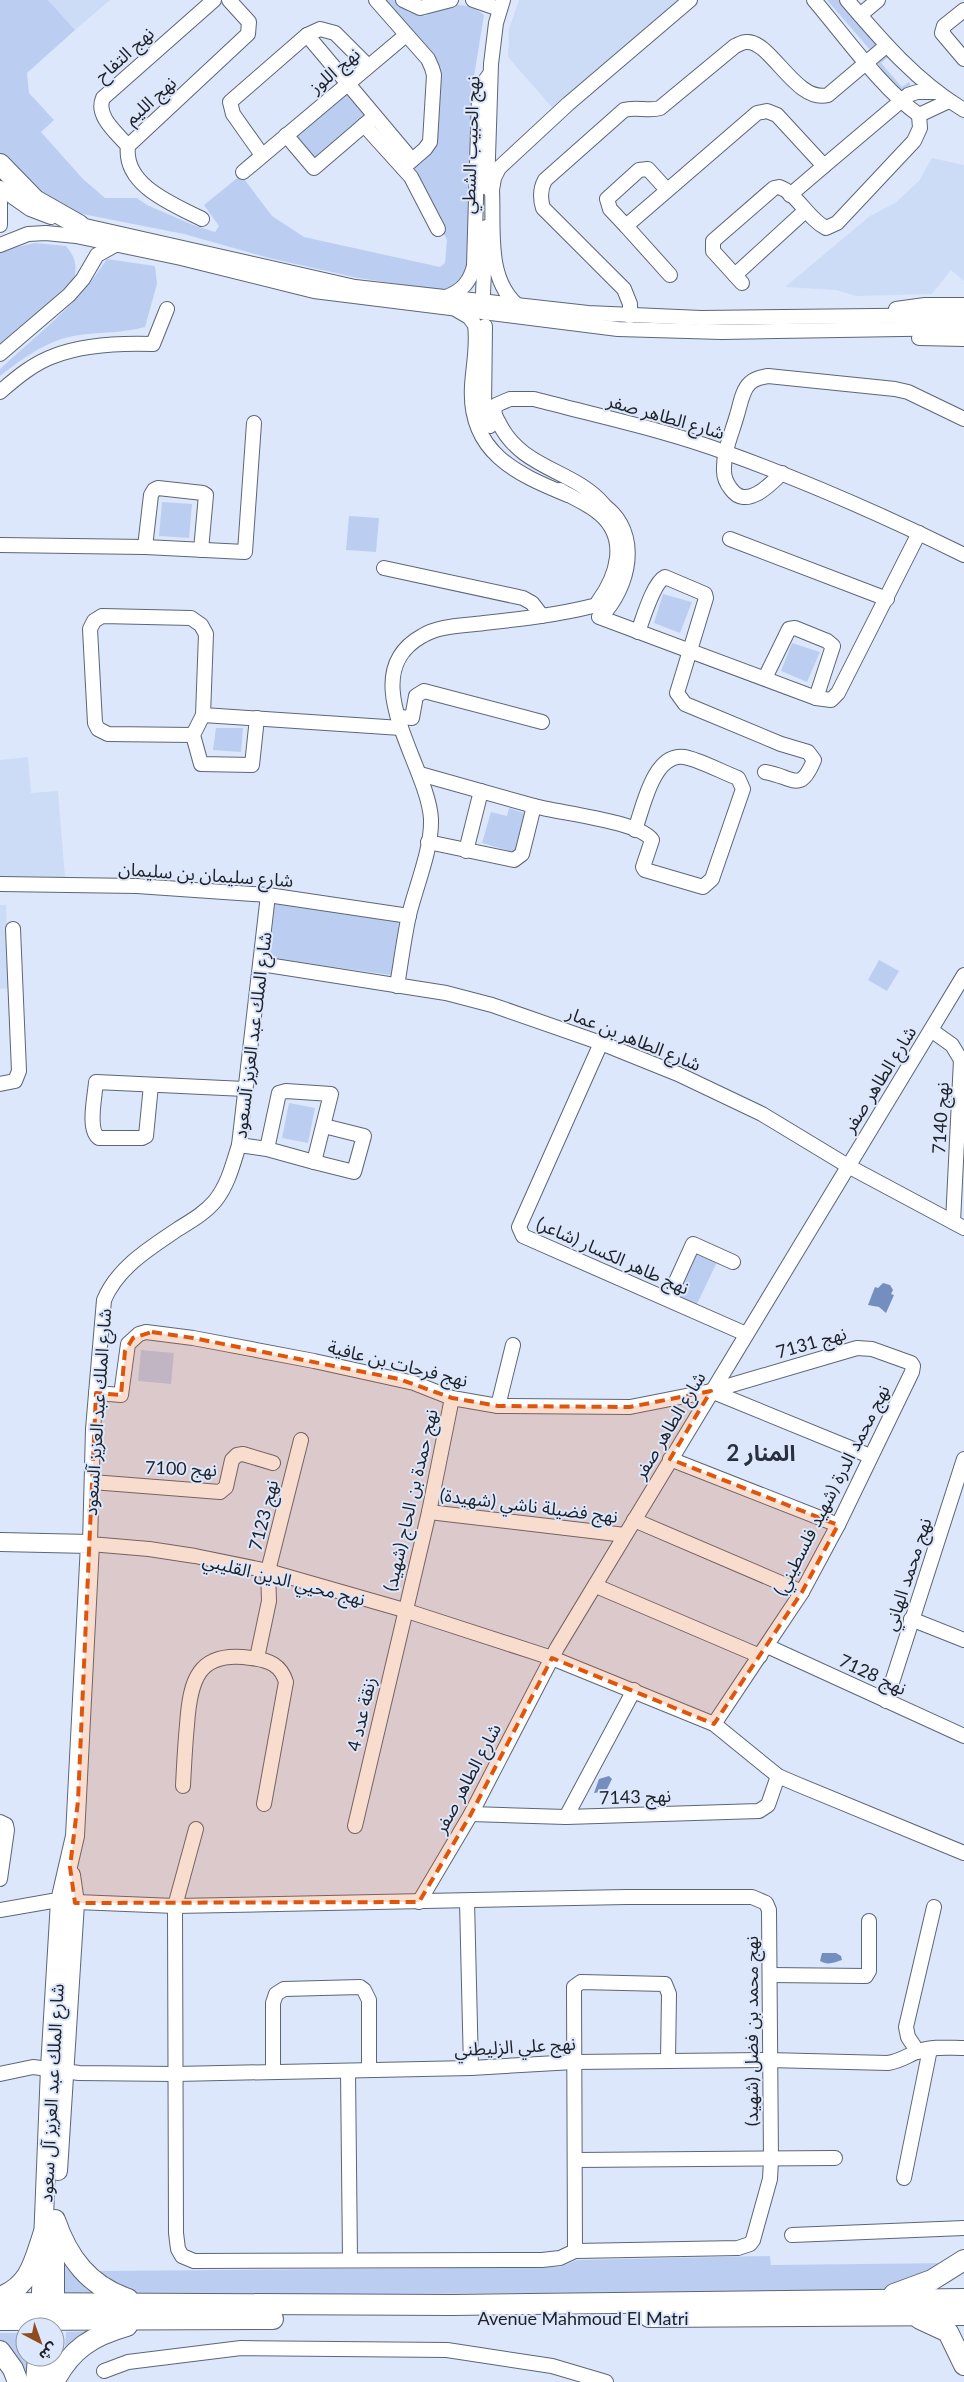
<svg xmlns="http://www.w3.org/2000/svg" width="964" height="2382" viewBox="0 0 964 2382" font-family="Lato,'Noto Sans Arabic',sans-serif">
<rect width="100%" height="100%" fill="#dde7fb"/>
<!-- built -->
<g fill="#cddcf6">
<polygon points="48,0 110,0 75,30"/>
<polygon points="519,0 684,0 556,112 508,57 509,29"/>
<polygon points="932,158 964,165 964,281 951,270 932,294 856,296 836,290 785,287 870,216 895,203 919,181"/>
<polygon points="28,757 31,793 58,791 65,877 0,877 0,760"/>
<polygon points="0,905 6,905 9,988 0,989"/>
</g>
<!-- green -->
<g fill="#bbcef2">
<path d="M0,0H48L75,30L27,73L29,93L54,120L41,132L83,179L105,198H137L147,205L193,225L215,232L219,226L204,205L241,175L272,216L304,237L440,267L445,263L447,240L409,166L433,145L437,66L380,0H398L408,12L425,16C445,3 467,0 484,15L471,95L469,271L446,291L358,278L269,258L184,234L67,211L43,197L0,154Z"/>
<polygon points="827,0 839,0 879,47 872,52"/>
<polygon points="884,53 888,57 881,63 902,87 909,82 912,89 905,96 873,62"/>
<polygon points="347,91 367,115 315,160 294,135"/>
<path d="M35,243L66,246C76,258 77,265 74,280L0,347V251Z"/>
<path d="M107,259L155,266L157,284L145,327C123,333 102,332 79,335C49,339 23,358 0,376V369C38,334 79,303 107,259Z"/>
<polygon points="162,502 192,504 189,538 159,536"/>
<polygon points="349,516 379,518 376,552 346,550"/>
<polygon points="663,594 692,602 680,633 654,623"/>
<polygon points="792,643 820,652 807,682 781,671"/>
<polygon points="216,728 243,728 241,752 213,750"/>
<polygon points="509,808 527,814 516,853 482,843 491,812 507,816"/>
<polygon points="275,903 399,922 391,975 269,958"/>
<polygon points="879,960 899,971 887,991 868,980"/>
<polygon points="289,1103 315,1108 308,1143 282,1138"/>
<polygon points="696,1252 717,1262 696,1306 676,1297"/>
<polygon points="141,1350 174,1353 171,1384 138,1381"/>
<polygon points="65,2255 97,2271 560,2267 577,2260 770,2256 771,2265 954,2263 897,2288 866,2291 64,2296"/>
<polygon points="99,2331 64,2362 66,2332"/>
<polygon points="0,2333 25,2333 25,2357 32,2357 31,2382 0,2343"/>
</g>
<!-- water -->
<g fill="#738ebf">
<polygon points="883,1283 890,1285 893,1290 891,1294 894,1295 886,1313 879,1307 868,1305 875,1287 878,1288"/>
<polygon points="609,1776 612,1779 606,1791 594,1793 599,1779"/>
<path d="M822,1953H836L841,1956L842,1960C835,1962 828,1966 820,1961Z"/>
</g>
<g fill="none" stroke-linecap="round" stroke-linejoin="round">
<!-- minor casing -->
<g stroke="#5c6677" stroke-width="16">
<g id="minor">
<polyline points="376,0 428,59 432,68 434,75 430,142 425,149 403,168"/>
<polyline points="403,0 420,8 451,0"/>
<polyline points="473,0 499,9"/>
<path d="M814,0C844,35 882,89 919,115"/>
<path d="M847,0C882,41 917,82 964,110"/>
<polyline points="964,10 944,26 942,33 964,59"/>
<polyline points="860,15 878,0"/>
<polyline points="307,35 412,160"/>
<polyline points="919,115 949,101"/>
<polyline points="364,125 411,177 438,229"/>
<polyline points="286,135 314,168 370,120"/>
<path d="M128,146C117,133 95,116 103,98L214,0"/>
<polyline points="262,155 233,114 230,102 307,35 320,29 335,33 368,66"/>
<polyline points="243,172 406,35"/>
<polyline points="0,188 30,209 51,217"/>
<polyline points="487,188 491,64 496,23 503,0"/>
<polyline points="790,195 824,166"/>
<polyline points="0,202 0,225"/>
<path d="M202,219C172,204 123,185 128,146L248,34L249,22L229,0"/>
<polyline points="72,223 355,287 588,313 701,318 964,315"/>
<polyline points="626,226 610,209 607,199 639,170 648,169 667,190"/>
<polyline points="0,245 28,234 46,233 76,236 181,258 314,291 618,329 722,332 964,328"/>
<polyline points="670,275 626,226 757,113 767,111 777,115 824,166 908,95 917,92 937,92"/>
<polyline points="735,275 805,211"/>
<path d="M742,283L713,251V241L774,188L779,187C796,192 808,219 826,228L837,223L914,141L920,128L919,115"/>
<polyline points="483,294 486,227"/>
<path d="M446,297C462,291 470,282 474,266L479,97L481,86L490,74"/>
<path d="M517,305C486,278 494,228 492,190L494,178L499,168L568,104L690,0"/>
<polyline points="896,309 925,305 964,305"/>
<path d="M457,310L469,317L475,325C478,345 473,367 472,386C468,452 516,474 568,495"/>
<path d="M630,316V304L624,289L543,208C540,198 540,189 545,180L624,110C637,106 648,112 660,108L735,46C738,45 742,42 746,42C770,39 796,104 828,95L886,46"/>
<polyline points="485,326 484,407 490,426"/>
<polyline points="919,338 964,339"/>
<polyline points="0,354 69,295 83,279 97,255 117,244"/>
<path d="M0,392C16,378 34,363 54,356C82,345 123,343 153,344L167,309"/>
<path d="M782,473C770,485 746,510 731,489C727,484 724,478 724,471C723,452 732,433 737,415C740,406 742,390 750,383C754,379 762,377 768,376L895,389L908,392L964,419"/>
<path d="M560,490C573,498 589,504 600,514C629,539 617,576 598,602"/>
<path d="M597,501C640,525 633,578 606,611"/>
<path d="M604,505C574,469 522,470 499,423C495,416 493,412 496,405L510,399H534C598,416 665,430 727,453C808,482 887,517 964,555"/>
<polyline points="730,539 887,599"/>
<polyline points="0,545 145,547 245,552 254,423"/>
<polyline points="145,547 151,495 154,490 158,488 203,493 206,495 201,550"/>
<polyline points="384,568 523,598 532,603 542,616"/>
<polyline points="599,617 816,698 831,700 838,693 919,533"/>
<path d="M638,632C643,619 653,583 665,577L705,594L706,598L677,693L685,704L781,744L808,752L814,760C800,794 794,777 765,772"/>
<polyline points="765,678 789,629 795,628 827,641 833,646 816,698"/>
<polyline points="203,715 401,728"/>
<polyline points="398,717 412,718 416,696 424,691 542,722"/>
<polyline points="193,735 108,734 98,729 95,723 90,629 94,621 102,616 191,618 201,625 206,634 203,715 193,735 201,764 252,765 257,718"/>
<polyline points="420,774 534,806 522,854 514,860 428,842"/>
<path d="M534,806C559,813 639,821 652,840L643,867L645,870L703,887L712,879L743,789L738,778C724,773 698,759 684,757C653,753 643,808 635,830"/>
<polyline points="466,851 481,791"/>
<polyline points="0,884 137,886 268,895 409,916"/>
<path d="M268,895L239,1145C233,1164 228,1185 215,1201C205,1213 191,1221 178,1229C150,1248 118,1267 104,1300L93,1429L90,1544L149,1549L195,1556L268,1571L404,1610L552,1658L714,1724L778,1776L799,1785L964,1853"/>
<polyline points="261,964 446,993 492,1005 601,1043 678,1074 762,1114 848,1166 964,1228"/>
<path d="M397,986C401,962 404,938 409,915C416,886 432,849 431,819C428,765 352,675 422,636C440,625 464,626 484,623C521,619 557,615 593,606"/>
<polyline points="931,1030 952,1045 961,1060 953,1222"/>
<polyline points="601,1043 519,1227 523,1236 746,1334"/>
<polyline points="0,1084 15,1081 19,1071 13,929"/>
<path d="M151,1085L146,1136L142,1138H99C87,1130 95,1096 96,1082L245,1089"/>
<polyline points="239,1145 267,1149 314,1162 331,1094 286,1091 279,1093 267,1149"/>
<polyline points="314,1162 354,1172 364,1136 324,1126"/>
<polyline points="668,1299 693,1244 733,1262"/>
<polyline points="711,1391 870,1456"/>
<polyline points="96,1393 121,1395 128,1344 139,1334 146,1332 193,1338 314,1361 414,1383 452,1398 498,1406 630,1407 711,1391 857,1348 872,1349 911,1363 913,1366 912,1372 838,1525 802,1592 714,1724"/>
<polyline points="498,1406 513,1345"/>
<polyline points="670,1459 838,1525"/>
<polyline points="92,1482 220,1492 226,1487 232,1460 237,1455 243,1454 273,1463"/>
<polyline points="429,1512 625,1535"/>
<polyline points="634,1520 802,1592"/>
<polyline points="596,1586 760,1656"/>
<polyline points="911,1619 964,1640"/>
<polyline points="767,1646 964,1736"/>
<polyline points="257,1658 269,1601 268,1571 301,1440"/>
<polyline points="886,1701 964,1459"/>
<path d="M183,1786C184,1766 185,1745 187,1725C190,1680 198,1650 251,1658C269,1660 281,1665 286,1682L264,1804"/>
<polyline points="471,1814 566,1817 759,1811 768,1805 778,1776"/>
<polyline points="566,1817 634,1690"/>
<polyline points="0,1822 6,1825 7,1830 0,1879"/>
<polyline points="355,1826 429,1512 452,1398"/>
<polyline points="467,1901 471,2068"/>
<polyline points="419,1902 471,1814 557,1648 964,975"/>
<polyline points="0,1910 52,1901 175,1906 627,1897 752,1897 766,1903 769,1910 771,2160 770,2179 753,2240 750,2244 738,2248 575,2251 560,2258 542,2260 194,2261 182,2256 178,2249 176,2233 175,1906 196,1829"/>
<polyline points="770,1975 866,1976 869,1971 869,1921"/>
<polyline points="918,2052 908,2037 906,2027 934,1907"/>
<polyline points="273,2071 273,2003 276,1994 284,1989 360,1987 364,1990 369,2000 369,2070"/>
<polyline points="348,2071 350,2260"/>
<path d="M0,2074L33,2067L79,2073L175,2074L471,2068L574,2062L768,2060L888,2063C901,2061 908,2055 919,2051C933,2046 950,2048 964,2048"/>
<polyline points="575,2160 835,2158"/>
<polyline points="904,2178 930,2049"/>
<polyline points="792,2235 964,2228"/>
<polyline points="575,2251 574,1987 581,1982 665,1984 669,1994 668,2060"/>
<polyline points="104,2371 128,2362 241,2348 447,2350 552,2366 606,2382"/>
</g>
</g>
<!-- major casing -->
<g stroke="#5c6677" stroke-width="20">
<g id="major">
<polyline points="0,1542 90,1544 75,1836 60,1901 50,2068 40,2317"/>
<polyline points="58,2171 75,1903 71,1875"/>
<polyline points="55,2316 55,2224"/>
<polyline points="35,2382 37,2357"/>
<polyline points="51,2382 52,2357"/>
</g>
</g>
<!-- highway casing -->
<g stroke="#5c6677" stroke-width="22">
<g id="highway">
<polyline points="0,164 35,200 79,225"/>
<path d="M55,2220C68,2258 89,2286 128,2299"/>
<polyline points="894,2294 932,2280 964,2260"/>
<path d="M0,2297C31,2285 34,2261 44,2232"/>
<polyline points="0,2303 452,2305 964,2299"/>
<polyline points="649,2317 964,2315"/>
<polyline points="920,2319 948,2332 964,2365"/>
<polyline points="0,2320 273,2319"/>
<polyline points="0,2351 13,2369 18,2382"/>
<path d="M54,2382C71,2349 92,2336 127,2326"/>
</g>
</g>
<!-- minor -->
<use href="#minor" stroke="#fff" stroke-width="14"/>
<!-- major -->
<use href="#major" stroke="#fff" stroke-width="18"/>
<!-- highway -->
<use href="#highway" stroke="#fff" stroke-width="20"/>
</g>
<!-- marked area -->
<path fill="#de560d" fill-opacity="0.2" stroke="#de560d" stroke-width="4" stroke-dasharray="10 6" stroke-linejoin="round" d="M152,1332L193,1338L399,1379L452,1398L498,1406L630,1407L711,1391L670,1459L838,1525L802,1592L714,1724L552,1658L471,1814L419,1902L75,1903L70,1867L78,1801L96,1393L121,1395L125,1351L133,1338Z"/>
<g text-anchor="middle" dominant-baseline="central" stroke-width="4" stroke-linejoin="round" paint-order="stroke">
<!-- street labels -->
<g font-size="18" fill="#1c2027" stroke="#dde7fb">
<text transform="translate(124 54) rotate(-42)">نهج التفاح</text>
<text transform="translate(334 70) rotate(-40)">نهج اللوز</text>
<text transform="translate(150 100) rotate(-42)">نهج الليم</text>
<text transform="translate(470 145) rotate(-88)">نهج الحبيب الشطي</text>
<text transform="translate(666 416) rotate(16)">شارع الطاهر صفر</text>
<text transform="translate(206 874) rotate(4)">شارع سليمان بن سليمان</text>
<text transform="translate(252 1035) rotate(-83)">شارع الملك عبد العزيز آلسعود</text>
<text transform="translate(634 1038) rotate(22)">شارع الطاهر بن عمار</text>
<text transform="translate(879 1079) rotate(-58)">شارع الطاهر صفر</text>
<text transform="translate(940 1118) rotate(-87)">نهج 7140</text>
<text transform="translate(613 1255) rotate(24)">نهج طاهر الكسار (شاعر)</text>
<text transform="translate(811 1342) rotate(-16)">نهج 7131</text>
<text transform="translate(398 1363) rotate(14)">نهج فرحات بن عافية</text>
<text transform="translate(97 1412) rotate(-86)">شارع الملك عبد العزيز آلسعود</text>
<text transform="translate(669 1425) rotate(-59)">شارع الطاهر صفر</text>
<text transform="translate(181 1468) rotate(2)">نهج 7100</text>
<text transform="translate(831 1490) rotate(-63)">نهج محمد الدرة (شهيد فلسطيني)</text>
<text transform="translate(410 1500) rotate(-77)">نهج حمدة بن الحاج (شهيد)</text>
<text transform="translate(529 1505) rotate(7)">نهج فضيلة ناشي (شهيدة)</text>
<text transform="translate(263 1515) rotate(-76)">نهج 7123</text>
<text transform="translate(907 1574) rotate(-72)">نهج محمد الهاني</text>
<text transform="translate(284 1579) rotate(14)">نهج محيي الدين القليبي</text>
<text transform="translate(873 1674) rotate(25)">نهج 7128</text>
<text transform="translate(361 1714) rotate(-77)">زنقة عدد 4</text>
<text transform="translate(467 1778) rotate(-62)">شارع الطاهر صفر</text>
<text transform="translate(635 1796) rotate(-2)">نهج 7143</text>
<text transform="translate(751 2031) rotate(-90)">نهج محمد بن فضل (شهيد)</text>
<text transform="translate(515 2046) rotate(-3)">نهج علي الزليطني</text>
<text transform="translate(51 2093) rotate(-87)">شارع الملك عبد العزيز آل سعود</text>
<text x="583" y="2318">Avenue Mahmoud El Matri</text>
</g>
<!-- district labels -->
<g font-size="22" font-weight="bold" fill="#28303f" stroke="#dde7fb">
<text x="761" y="1452">المنار 2</text>
</g>
</g>
<!-- north arrow -->
<g transform="translate(40 2342) rotate(139)"><circle r="24" fill="#dde7fb" stroke="#9097a6"/>
<path d="M0-4L9 19L0 12L-9 19Z" fill="#8f4c1c"/>
<text y="-8" font-size="14" font-weight="bold" text-anchor="middle" fill="#1c2027">ش</text>
</g>
</svg>
